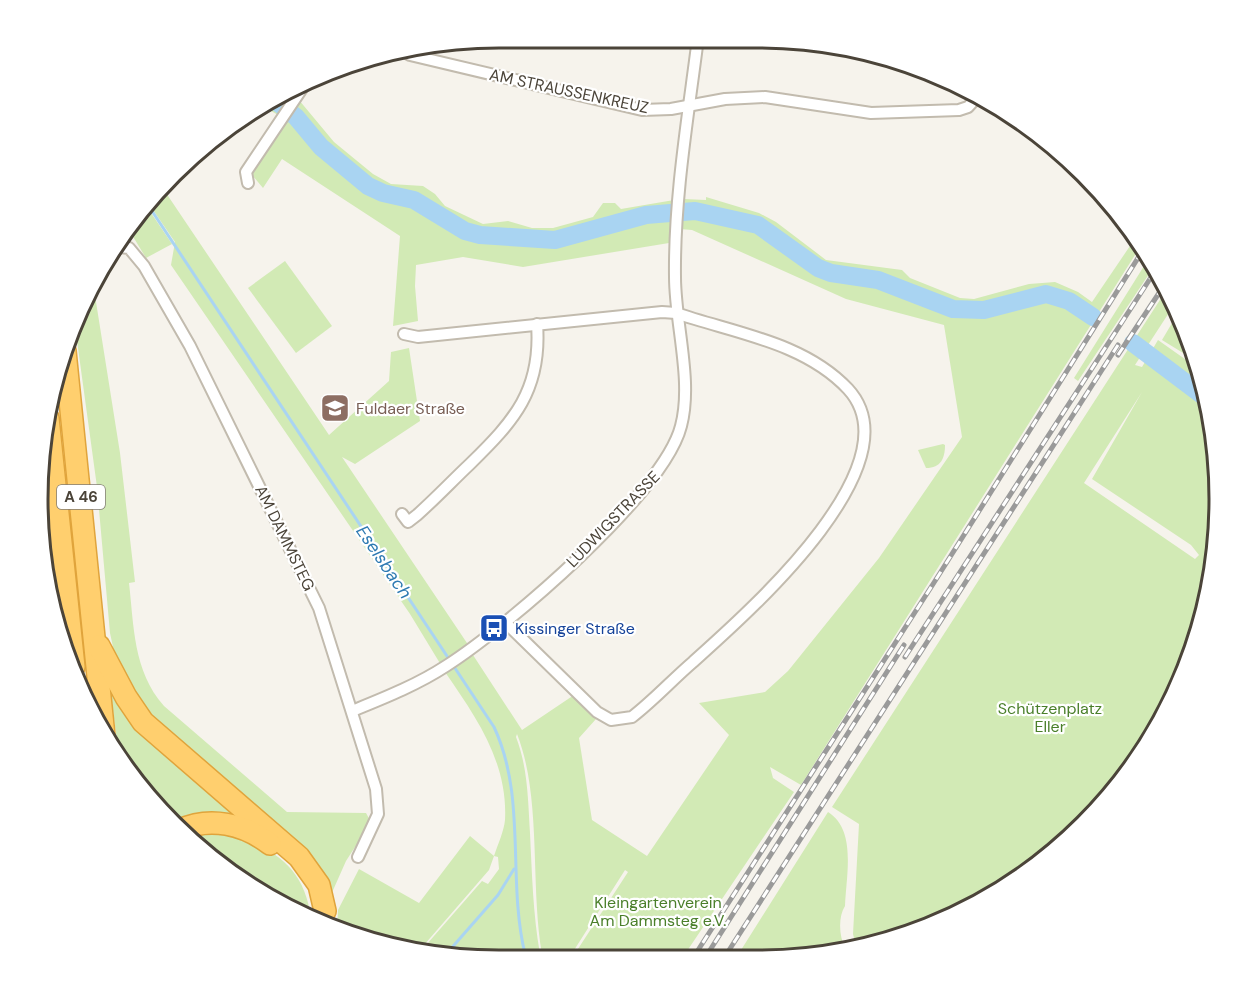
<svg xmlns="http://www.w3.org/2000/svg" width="1257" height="998" viewBox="0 0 1257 998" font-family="'DM Sans',sans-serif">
<rect width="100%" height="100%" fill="#f6f3ec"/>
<!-- green -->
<g fill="#d2eab5" fill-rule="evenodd">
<polygon points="299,86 280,116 260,105"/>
<polygon points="299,100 334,142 373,174 391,184 423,186 435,194 445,206 483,224 508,221 532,228 553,228 593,217 603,203 615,203 621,209 674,200 669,243 523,267 463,257 416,265 415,286 418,321 393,326 400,236 282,159 263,188 252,175"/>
<polygon points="162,187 329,435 389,381 391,352 409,348 420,421 355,464 342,457 469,646 441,665 410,614 171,265 175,242 149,204"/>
<path d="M706,197L759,213L776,222L826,260L902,270L910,278L960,298L974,299L1029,284L1055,282L1078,292L1092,302L1134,240L1140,247L801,785L770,767L773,778L794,792L683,957L574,955L628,872L625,870L571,955L542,954C530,885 542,797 517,734L516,737C528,768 528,801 530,833C532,874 533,914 540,954L420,952L482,881L488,884L499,869L498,857L494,856L489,870L418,952H409L337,930L338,910L359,869L419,903L470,836L494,856C498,844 504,831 505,820C508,762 476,717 445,672L473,655L522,730L574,695L596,719L579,738L592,820L647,856L729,735L699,703L765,692L788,671L879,558L962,437L944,325L846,299L692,230L680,229L684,199L706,200Z"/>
<polygon points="147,207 172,244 146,258 129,230"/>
<polygon points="1149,258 1155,265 1078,381 1074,378"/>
<polygon points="285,261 332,326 296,353 248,288"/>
<path d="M93,283L120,453L135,582L129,583C134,626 133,671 164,706L287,812L366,813L371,822L346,861L330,897L151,724L116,661L110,633L97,487L75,326Z"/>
<path d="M1167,289L1174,305L1135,365L1142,367L1158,340L1199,369L1216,439L1218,530L1211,576L1190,628L1172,703L1124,780L1062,846L988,899L906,936L856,946L853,934L859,824L832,807ZM1142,392L1092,479L1191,545L1199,555L1195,559L1084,483Z"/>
<polygon points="1178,313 1194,348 1188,356 1162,340"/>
<path d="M943,444L945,445C945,458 941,468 926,468L918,450Z"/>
<polygon points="45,516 55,616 41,524"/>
<polygon points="110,687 272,842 178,827 152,803 119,757"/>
<path d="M828,812C857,830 846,876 845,906C838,917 839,936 845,948L789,959L736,958Z"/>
<path d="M216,828C266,846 304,860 311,919L218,865L185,834Z"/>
</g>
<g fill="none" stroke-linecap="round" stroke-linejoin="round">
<!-- stream -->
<g stroke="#a9d4f2" stroke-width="3">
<path d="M148,205L494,727C527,797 507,880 525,954"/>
<polyline points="448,952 498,895 514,869"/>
</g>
<!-- river -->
<g stroke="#a9d4f2" stroke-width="18">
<polyline points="272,98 296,117 321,147 368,186 383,193 414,200 465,231 480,235 555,240 646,215 695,211 758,225 818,268 831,273 878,280 953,309 984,310 1046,294 1069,301 1093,317"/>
<polyline points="1133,343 1206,398"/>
</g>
<!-- minor casing -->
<g stroke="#c2bbae" stroke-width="14">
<g id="minor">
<polyline points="402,50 410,55 642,110 671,109 725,99 765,97 871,113 959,110 968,107 977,97"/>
<polyline points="248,183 246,172 305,84"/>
<polyline points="119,247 129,248 144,266 190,346 319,608 376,789 378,814 358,857"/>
<path d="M404,334L418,337L662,312L676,313C734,333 804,342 848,389C918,465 744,616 693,662C672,680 654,700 632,717L611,720L597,712L506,623"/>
<path d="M402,514L408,522L417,515C435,499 452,481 470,464C514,421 542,390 537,324"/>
<path d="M352,711C384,698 417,685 446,666C506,628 664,493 681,426C693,381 675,324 675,277C674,198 688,117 698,38"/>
</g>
</g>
<!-- motorway casing -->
<g stroke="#e0a43c" stroke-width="24">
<g id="motorway">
<polyline points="65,351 104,736"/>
<polyline points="48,418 74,667"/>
<polyline points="40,514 43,499 42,477"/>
<polyline points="99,646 126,697 143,722 299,857 319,885 325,911"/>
<path d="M180,830C210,816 244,824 270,844"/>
</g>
</g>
<!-- minor -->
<use href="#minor" stroke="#fff" stroke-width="10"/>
<!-- motorway -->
<use href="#motorway" stroke="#ffcf6e" stroke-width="21"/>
<!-- rail casing -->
<g stroke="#9a9a9a" stroke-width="5">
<g id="rail">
<polyline points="1118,355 1165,284"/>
<polyline points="905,657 1157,268"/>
<polyline points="693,958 935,581 1143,250"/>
<polyline points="705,958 904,645"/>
<polyline points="724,958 1118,345"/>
</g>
</g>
<!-- rail -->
<use href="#rail" stroke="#fff" stroke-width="3" stroke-dasharray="9" stroke-linecap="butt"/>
</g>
<!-- icons -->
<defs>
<g id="school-square" transform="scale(1.5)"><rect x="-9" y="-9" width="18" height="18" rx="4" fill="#8d6e63" stroke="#fff"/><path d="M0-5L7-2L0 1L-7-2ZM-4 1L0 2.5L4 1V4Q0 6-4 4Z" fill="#fff"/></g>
<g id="bus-square" transform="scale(1.5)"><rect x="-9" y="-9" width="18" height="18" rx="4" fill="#1a4fb4" stroke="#fff"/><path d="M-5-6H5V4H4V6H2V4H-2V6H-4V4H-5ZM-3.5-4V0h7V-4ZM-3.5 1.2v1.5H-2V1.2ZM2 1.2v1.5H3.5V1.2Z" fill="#fff"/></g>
</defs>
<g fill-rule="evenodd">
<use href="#school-square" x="335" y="408"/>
<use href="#bus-square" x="494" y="628"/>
</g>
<g text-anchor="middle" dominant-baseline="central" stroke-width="4.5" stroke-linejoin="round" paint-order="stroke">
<!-- shield labels -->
<rect fill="#fff" stroke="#817c74" stroke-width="1.5" x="57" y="485" width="48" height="24" rx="4.5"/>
<g font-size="15" font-weight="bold" fill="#4b4439">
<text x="81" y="497">A 46</text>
</g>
<!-- street labels -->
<g font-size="16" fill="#4b4439" stroke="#fff">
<text transform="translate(569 91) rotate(12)">AM STRAUSSENKREUZ</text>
<text transform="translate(613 519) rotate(-46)">LUDWIGSTRASSE</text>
<text transform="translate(285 538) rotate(64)">AM DAMMSTEG</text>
</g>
<!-- education labels -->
<g font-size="16" fill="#785e54" stroke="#fff" text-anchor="start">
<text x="356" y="408">Fuldaer Straße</text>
</g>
<!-- transit labels -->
<g font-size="16" fill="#164399" stroke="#fff" text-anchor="start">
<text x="515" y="628">Kissinger Straße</text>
</g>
<!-- park labels -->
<g font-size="16" fill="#4a7f2a" stroke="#fff">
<text x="1050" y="708">Schützenplatz<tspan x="1050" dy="18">Eller</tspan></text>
<text x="658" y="902">Kleingartenverein<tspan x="658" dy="18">Am Dammsteg e.V.</tspan></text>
</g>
<!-- water labels -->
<g font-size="18" font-style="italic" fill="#2e7ab2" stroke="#fff">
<text transform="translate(384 562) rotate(56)">Eselsbach</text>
</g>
</g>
<!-- crop -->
<path d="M0 0H1257V998H0ZM499 48H758A451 451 0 0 1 1209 499V499A451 451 0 0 1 758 950H499A451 451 0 0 1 48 499V499A451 451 0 0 1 499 48Z" fill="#fff" fill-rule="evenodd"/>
<path fill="none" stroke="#4b4439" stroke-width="3" d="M499 48H758A451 451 0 0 1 1209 499V499A451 451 0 0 1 758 950H499A451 451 0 0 1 48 499V499A451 451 0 0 1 499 48Z"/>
</svg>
